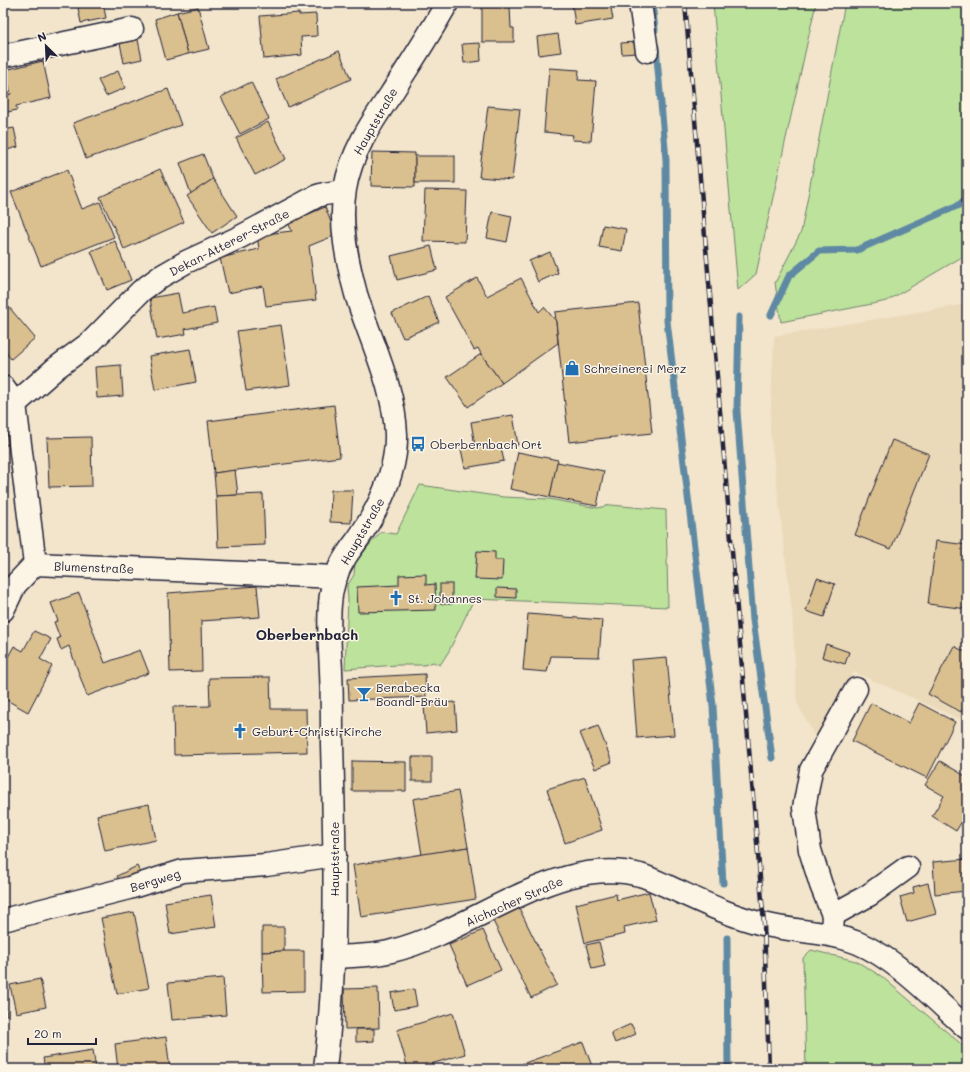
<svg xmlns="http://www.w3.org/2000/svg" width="970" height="1072" viewBox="0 0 970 1072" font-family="Mali,sans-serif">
<rect width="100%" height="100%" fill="#f2e5cb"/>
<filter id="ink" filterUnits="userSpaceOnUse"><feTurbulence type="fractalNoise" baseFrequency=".025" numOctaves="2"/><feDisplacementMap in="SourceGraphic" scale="8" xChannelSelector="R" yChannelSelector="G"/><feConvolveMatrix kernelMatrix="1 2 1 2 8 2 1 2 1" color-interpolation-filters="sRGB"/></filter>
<g filter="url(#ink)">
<!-- built -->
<polygon fill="#ebdab9" points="967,304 967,722 854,672 816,739 797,703 792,612 770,430 774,336"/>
<!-- green -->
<g fill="#bde29c" stroke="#70826c">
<polygon points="713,3 816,3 756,274 738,290"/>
<polygon points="845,3 967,3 967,254 887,301 781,322 775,283 801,232"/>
<polygon points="420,485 503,497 549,499 598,508 611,505 666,510 668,607 474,599 449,651 440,665 433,662 424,665 397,665 345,669 348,599 347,586 354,575 355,563 371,543 381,532 396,534"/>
<polygon points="811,950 856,961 881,976 967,1049 967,1069 806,1069 803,958"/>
</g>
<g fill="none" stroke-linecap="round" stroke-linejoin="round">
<!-- stream -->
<g stroke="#5f89a3" stroke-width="7">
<polyline points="652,3 655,30"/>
<polyline points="656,47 666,160 667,321 713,706 723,883"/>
<polyline points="771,315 789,276 819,251 857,250 959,205 967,198"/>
<polyline points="739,317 737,411 753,620 772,758"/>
<polyline points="727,938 728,1069"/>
</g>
</g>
<!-- building -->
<g fill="#dabf8f" stroke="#22223b">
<polygon points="77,3 103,3 106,18 81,23"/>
<polygon points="572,3 610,3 613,19 575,25"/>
<polygon points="198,7 209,49 188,54 177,12"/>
<polygon points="482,7 510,7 511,28 514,28 514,42 482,42"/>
<polygon points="177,12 188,54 166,60 155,19"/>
<polygon points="299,13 299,15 316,14 317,36 301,37 302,55 264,59 260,16"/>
<polygon points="558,34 561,52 539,55 537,37"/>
<polygon points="137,35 142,59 124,63 119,38"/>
<polygon points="636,42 637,53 622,54 621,43"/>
<polygon points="480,43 481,61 464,63 462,44"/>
<polygon points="339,51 351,79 288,107 276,79"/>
<polygon points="43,61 51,98 16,106 17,110 3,113 3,96 11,94 5,70"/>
<polygon points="549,68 579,70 578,80 596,81 591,141 572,140 573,135 544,132"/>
<polygon points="118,71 125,88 106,96 98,80"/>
<polygon points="251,82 269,119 240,134 221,97"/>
<polygon points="168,89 181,125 86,159 73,123"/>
<polygon points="488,106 520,109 512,180 479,177"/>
<polygon points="268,122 286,159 255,175 236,138"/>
<polygon points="14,128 18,147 3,151 3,130"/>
<polygon points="372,152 415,153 415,187 371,186"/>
<polygon points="203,154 213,179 191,194 180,163"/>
<rect x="415" y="156" width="40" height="27"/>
<polygon points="160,169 184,222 124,249 100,197"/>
<polygon points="67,170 82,209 100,202 114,237 41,266 11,192"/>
<polygon points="213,179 237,216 212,233 187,196"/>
<polygon points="425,190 467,191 465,242 423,241"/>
<polygon points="325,207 336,235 309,246 316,300 266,306 263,286 228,293 220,258 259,249 257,235 292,231 288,223"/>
<polygon points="492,212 512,216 507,242 487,238"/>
<polygon points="603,225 626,229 622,251 599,247"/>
<polygon points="115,241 131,280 107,290 91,251"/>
<polygon points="431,246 437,270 397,280 391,256"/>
<polygon points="550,252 558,273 538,282 529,261"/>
<polygon points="477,278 487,296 521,278 539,312 544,307 556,321 558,343 502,383 481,354 478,348 474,350 445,297"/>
<polygon points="178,293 182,313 214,307 217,323 185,329 186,334 157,339 150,298"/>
<polygon points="428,296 439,322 403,338 392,313"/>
<polygon points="3,300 35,338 11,359 3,349"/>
<polygon points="638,303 652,433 569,442 555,312"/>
<polygon points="281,325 290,385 246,391 237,331"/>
<polygon points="190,349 196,382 155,390 149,356"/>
<polygon points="481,354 502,383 468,407 447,377"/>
<polygon points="121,365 123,396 97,398 95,367"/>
<polygon points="334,405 340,457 214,473 208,421"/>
<polygon points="3,412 12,443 3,446"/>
<polygon points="513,415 518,445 501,448 504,461 465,468 461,449 475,446 471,422"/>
<polygon points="91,437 92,486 49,487 47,438"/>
<polygon points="892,440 929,454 891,549 855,535"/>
<polygon points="518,452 558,460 550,497 510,489"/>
<polygon points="557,462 604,471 597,506 550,497"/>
<polygon points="235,470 238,495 216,496 214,473"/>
<polygon points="967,485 967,505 963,505"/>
<polygon points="331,490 353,490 351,523 330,522"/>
<polygon points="263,494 265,545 218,547 216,496"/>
<polygon points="936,541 967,545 967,609 928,604"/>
<polygon points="477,551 495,552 495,560 503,560 502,580 475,579"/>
<polygon points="426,574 426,585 435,584 436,610 358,612 357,587 399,585 399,575"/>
<polygon points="817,578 835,584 824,617 806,611"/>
<rect x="440" y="584" width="12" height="20"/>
<polygon points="257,586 260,617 201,621 202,671 170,672 168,593"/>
<polygon points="497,588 516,589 516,598 497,597"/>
<polygon points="79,593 105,663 140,650 149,673 87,696 69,646 61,650 57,639 60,638 54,622 58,621 51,603"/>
<polygon points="528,614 602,620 599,657 551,656 547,672 523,670"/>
<polygon points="34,631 51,639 40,659 52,666 28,712 3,698 3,666 14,646 23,651"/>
<polygon points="826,644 849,652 845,664 822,657"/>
<polygon points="954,646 967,653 967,701 961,712 928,694"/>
<polygon points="667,657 674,735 637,738 631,660"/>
<polygon points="425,674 426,697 349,700 348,678"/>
<polygon points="270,677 271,709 306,709 307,752 174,755 173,707 210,706 209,678"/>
<polygon points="455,702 457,730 426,733 424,705"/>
<polygon points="871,703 909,723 919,703 955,722 927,778 852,741"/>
<polygon points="598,726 612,762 595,769 580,733"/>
<rect x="412" y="757" width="20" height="24"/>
<polygon points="352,761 406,762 406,791 352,791"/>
<polygon points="940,761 967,777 967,813 956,831 932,816 944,796 925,785"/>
<polygon points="585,777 602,830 565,843 547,789"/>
<polygon points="458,791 468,847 422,855 413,799"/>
<polygon points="149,804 156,840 105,851 97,815"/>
<polygon points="468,847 476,899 361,917 353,865"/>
<polygon points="967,859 967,891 935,894 933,862"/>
<polygon points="137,866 142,877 122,886 117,876"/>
<polygon points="928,883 936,914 907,922 900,897 914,893 913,887"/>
<polygon points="649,892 656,920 624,927 625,934 585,943 576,904 616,894 617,900"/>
<polygon points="211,895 216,927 170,934 165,902"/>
<polygon points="519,908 557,985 531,998 493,921"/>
<polygon points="134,912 149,988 117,994 101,918"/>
<polygon points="262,927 284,927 284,951 262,952"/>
<polygon points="483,930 501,970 467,985 449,945"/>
<polygon points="599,942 605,966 592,969 586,945"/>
<polygon points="284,951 304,951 304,991 263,992 262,952"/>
<polygon points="223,978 226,1015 172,1020 168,983"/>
<polygon points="40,979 46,1007 16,1013 10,985"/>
<polygon points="378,988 379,1028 345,1029 344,989"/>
<polygon points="414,989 417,1006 394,1010 391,993"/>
<polygon points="3,996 4,996 7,1015 3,1016"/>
<polygon points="453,1013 465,1054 414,1069 408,1069 397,1030"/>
<polygon points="631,1024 636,1034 615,1043 611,1033"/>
<polygon points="356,1029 374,1029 374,1041 356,1042"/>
<polygon points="166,1037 170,1069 118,1069 115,1044"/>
<polygon points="583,1042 593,1069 508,1069"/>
<polygon points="93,1050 96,1069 45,1069 43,1058"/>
<rect x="216" y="1067" width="23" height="2"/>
<polygon points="348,1067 365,1068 365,1069 348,1069"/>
</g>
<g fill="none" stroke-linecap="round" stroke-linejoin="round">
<!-- minor casing -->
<g stroke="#22223b" stroke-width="25">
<g id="minor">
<polyline points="640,3 647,51"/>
<polyline points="3,56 132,29"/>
<polyline points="3,387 15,404 35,564 336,577"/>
<polyline points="15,404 56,368 91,342 141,291 160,277 186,262 240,237 317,196 324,194 344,191"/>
<polyline points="3,610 15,585 35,564"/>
<polyline points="833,915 869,895 908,867"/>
<polyline points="3,920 129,888 183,871 266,865 335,855"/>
<polyline points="832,935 833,915 821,885 810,850 804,808 811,770 856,689"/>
<path d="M334,957C353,956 374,956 392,951C454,935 507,894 568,877C591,871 617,869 640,875C650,878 660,883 669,887C700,901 730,916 763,924C794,932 828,931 858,943C898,960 934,999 967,1028"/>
<path d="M325,1069C338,961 335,852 332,744C332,720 332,695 331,671C330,649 328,626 330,604C331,587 337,570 346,556C351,548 357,541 362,533C381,504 397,470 396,434C394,385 370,340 356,294C347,261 339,223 345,189C351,153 371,123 391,94C410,64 430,34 447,3"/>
</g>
</g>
<!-- minor -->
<use href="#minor" stroke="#fcf5e5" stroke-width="22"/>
<!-- rail casing -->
<g stroke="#22223b" stroke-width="4.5">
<polyline id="rail" points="685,3 764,924 769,1069"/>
</g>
<!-- rail -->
<use href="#rail" stroke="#fcf5e5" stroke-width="3" stroke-dasharray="9" stroke-linecap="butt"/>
</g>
</g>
<!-- icons -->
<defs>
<g id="shop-bare" transform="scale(1.2)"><path d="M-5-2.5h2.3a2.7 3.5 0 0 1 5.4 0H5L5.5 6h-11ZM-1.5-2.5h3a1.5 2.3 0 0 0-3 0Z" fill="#1f6fb2" stroke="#fcf5e5" stroke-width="2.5" paint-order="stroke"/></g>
<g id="bus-bare" transform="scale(1.2)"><path d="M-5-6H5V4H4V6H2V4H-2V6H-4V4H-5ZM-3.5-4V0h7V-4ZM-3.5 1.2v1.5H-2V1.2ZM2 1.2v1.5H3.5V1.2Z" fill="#1f6fb2" stroke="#fcf5e5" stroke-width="2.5" paint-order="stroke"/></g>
<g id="church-bare" transform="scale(1.2)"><path d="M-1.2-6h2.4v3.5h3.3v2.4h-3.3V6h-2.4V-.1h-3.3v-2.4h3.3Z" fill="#1f6fb2" stroke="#fcf5e5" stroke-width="2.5" paint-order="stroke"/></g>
<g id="bar-bare" transform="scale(1.2)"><path d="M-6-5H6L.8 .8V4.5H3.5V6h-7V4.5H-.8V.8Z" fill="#1f6fb2" stroke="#fcf5e5" stroke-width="2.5" paint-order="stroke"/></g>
</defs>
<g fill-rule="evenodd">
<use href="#shop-bare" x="572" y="368"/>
<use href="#bus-bare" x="418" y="444"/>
<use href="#church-bare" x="396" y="598"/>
<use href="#bar-bare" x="364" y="694"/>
<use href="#church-bare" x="240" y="731"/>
</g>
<g text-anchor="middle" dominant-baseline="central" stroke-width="3" stroke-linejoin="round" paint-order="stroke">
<!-- street labels -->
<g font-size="12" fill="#22223b" stroke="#fcf5e5">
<text transform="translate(375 121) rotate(-60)">Hauptstraße</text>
<text transform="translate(229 242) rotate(-27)">Dekan-Atterer-Straße</text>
<text transform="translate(362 531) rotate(-60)">Hauptstraße</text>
<text transform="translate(94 567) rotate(2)">Blumenstraße</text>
<text transform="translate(334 859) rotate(-90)">Hauptstraße</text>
<text transform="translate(155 880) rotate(-17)">Bergweg</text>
<text transform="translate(514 901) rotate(-24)">Aichacher Straße</text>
</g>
<!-- poi labels -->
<g font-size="12" fill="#22223b" stroke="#fcf5e5" text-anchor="start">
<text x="584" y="368">Schreinerei Merz</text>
<text x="430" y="444">Oberbernbach Ort</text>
<text x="408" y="598">St. Johannes</text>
<text x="376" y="687">Berabecka<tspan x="376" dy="14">Boandl-Bräu</tspan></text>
<text x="252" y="731">Geburt-Christi-Kirche</text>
</g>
<!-- quarter labels -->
<g font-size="14" font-weight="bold" fill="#22223b" stroke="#fcf5e5">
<text x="307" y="634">Oberbernbach</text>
</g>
</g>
<!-- margin -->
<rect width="970" height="1072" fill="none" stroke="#fcf5e5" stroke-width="16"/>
<rect x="8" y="8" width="954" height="1056" fill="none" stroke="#22223b" stroke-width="1.5" filter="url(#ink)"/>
<!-- north arrow -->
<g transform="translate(46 46) rotate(336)" stroke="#fcf5e5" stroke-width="3" paint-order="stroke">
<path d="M0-3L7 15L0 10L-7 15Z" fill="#22223b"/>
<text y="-6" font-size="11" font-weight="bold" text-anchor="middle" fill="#22223b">N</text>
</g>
<!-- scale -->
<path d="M28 1038v6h68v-6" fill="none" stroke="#22223b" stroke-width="2"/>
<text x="34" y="1038" font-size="12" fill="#22223b" stroke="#fcf5e5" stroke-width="3" paint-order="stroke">20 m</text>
</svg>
